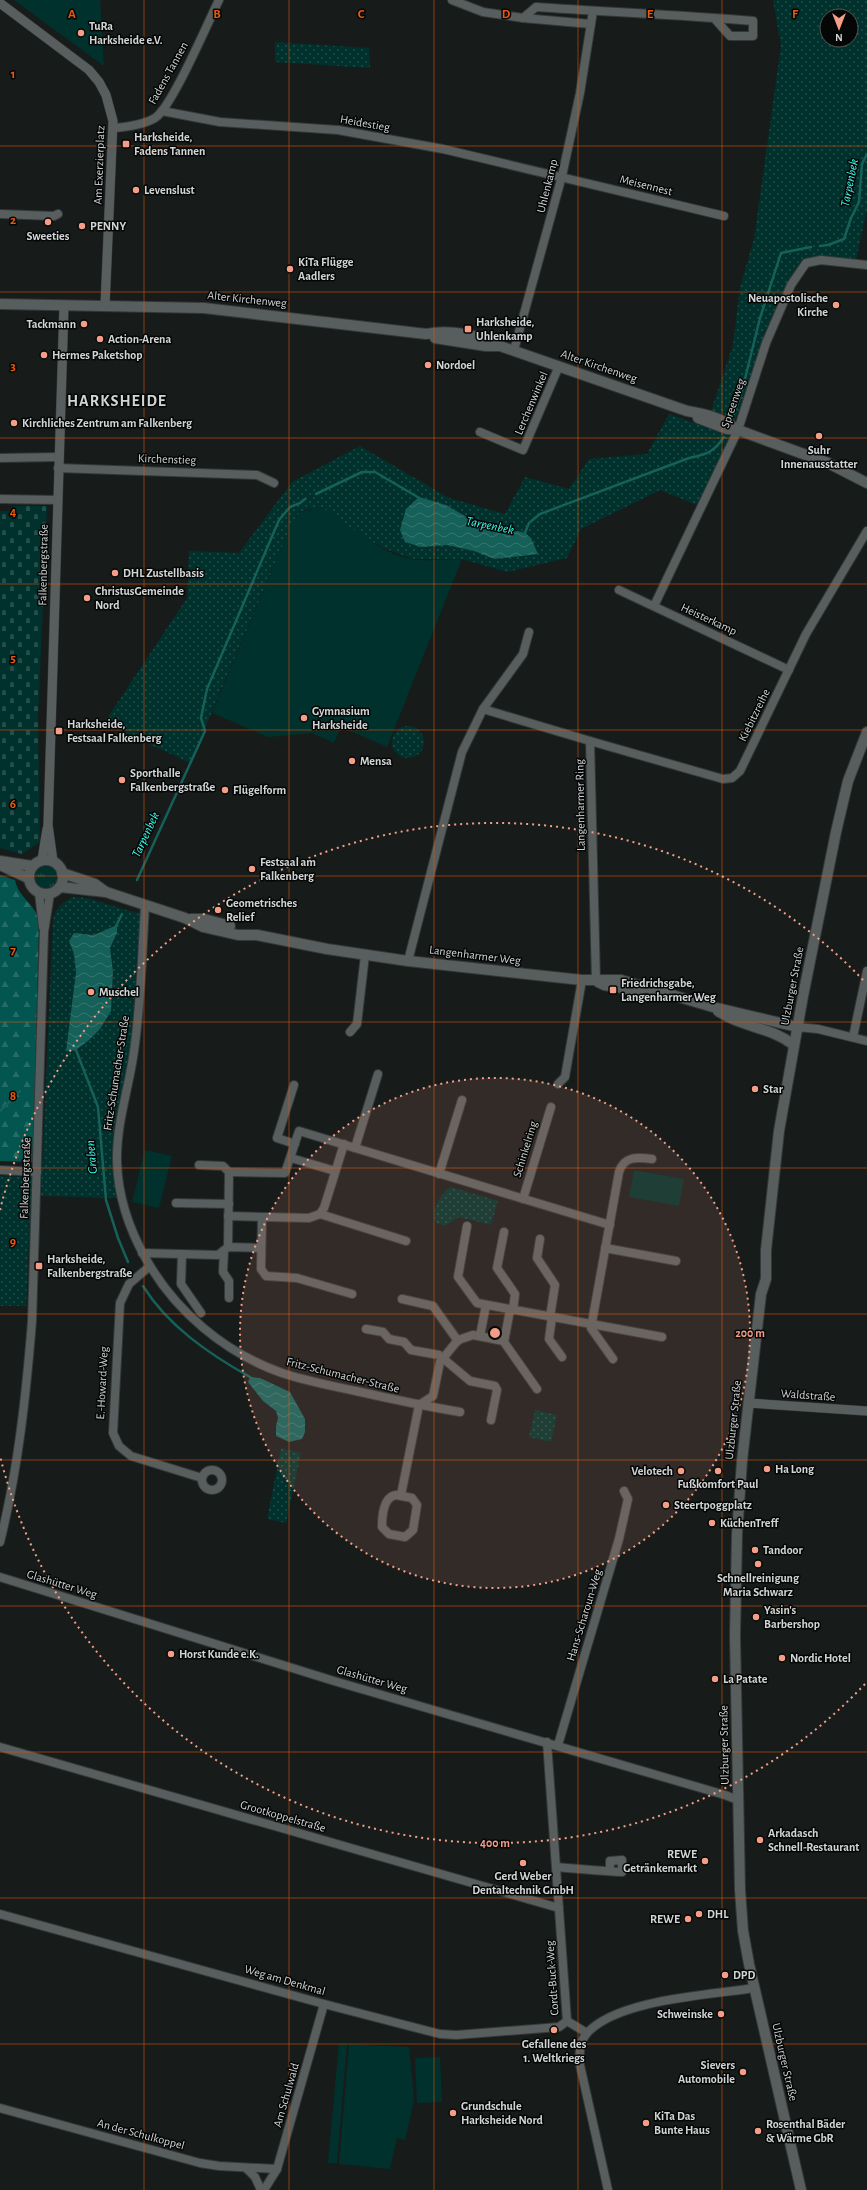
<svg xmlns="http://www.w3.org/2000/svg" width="867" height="2190" viewBox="0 0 867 2190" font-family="'Alegreya Sans',sans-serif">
<defs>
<pattern id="grass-tufts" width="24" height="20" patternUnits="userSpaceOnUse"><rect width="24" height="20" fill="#00312c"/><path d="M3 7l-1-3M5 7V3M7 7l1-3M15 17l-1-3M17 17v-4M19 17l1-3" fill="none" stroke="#244e4a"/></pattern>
<pattern id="forest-firs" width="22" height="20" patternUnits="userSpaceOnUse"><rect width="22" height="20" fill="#03564f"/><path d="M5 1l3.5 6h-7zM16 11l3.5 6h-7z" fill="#276d67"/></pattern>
<pattern id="cemetery-stones" width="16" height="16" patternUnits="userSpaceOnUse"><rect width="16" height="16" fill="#00312c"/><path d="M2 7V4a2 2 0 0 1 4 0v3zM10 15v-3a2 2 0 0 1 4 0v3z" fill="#244e4a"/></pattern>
<pattern id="park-dots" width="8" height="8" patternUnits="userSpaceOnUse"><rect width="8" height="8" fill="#00312c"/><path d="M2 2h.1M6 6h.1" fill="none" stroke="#244e4a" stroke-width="1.8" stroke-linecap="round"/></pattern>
<pattern id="water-waves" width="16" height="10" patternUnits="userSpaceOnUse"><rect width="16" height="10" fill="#156059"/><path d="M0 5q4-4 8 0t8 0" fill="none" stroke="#367670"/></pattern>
</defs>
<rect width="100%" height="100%" fill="#171c1b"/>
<!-- grass -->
<circle fill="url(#grass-tufts)" cx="46" cy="878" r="12"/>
<!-- forest -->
<path fill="url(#forest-firs)" d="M0,875L15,880C18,897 35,904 39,920L33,1162L0,1161Z"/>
<!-- cemetery -->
<polygon fill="url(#cemetery-stones)" points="14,506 47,506 38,719 40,842 22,854 0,848 0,511 14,511"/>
<!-- park -->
<g fill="url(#park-dots)" fill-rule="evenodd">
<path d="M773,0H867V209L856,260L803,258L770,323L730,435L697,505L660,490L581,529L567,558L507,572L462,559H412L386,549L310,509L300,512L293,521L190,763L104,723L187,598L189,551L239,553L292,482L360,446L449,498L505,514L525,477L569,489L589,459L647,454L669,414L703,426L712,408L733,345L740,287L754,239L781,46ZM827,16H851V40H827ZM475,522L503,534L518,531L531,538L538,553L494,559L474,551L447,545Z"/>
<polygon points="275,42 369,48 370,68 275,62"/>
<circle cx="408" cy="742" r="16"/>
<path d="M72,897L87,898L140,914L131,1052L114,1140L113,1164L118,1198L41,1196L53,920C55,908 62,903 72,897ZM101,931L117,933L110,948L113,971L111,1011L100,1029L66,1051L76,972L74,954L69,941L83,933L94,935Z"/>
<polygon points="0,1176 32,1177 26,1306 0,1306"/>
<path d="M451,1187L498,1201L491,1225L459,1217L445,1226L436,1223C430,1211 440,1193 451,1187Z"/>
<polygon points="535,1410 557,1415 551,1442 529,1437"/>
<polygon points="281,1448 301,1453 286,1523 267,1519"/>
</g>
<!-- pitch -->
<g fill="#00312c">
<polygon points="14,0 100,0 104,66"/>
<path d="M323,508C348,524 381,553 410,559C427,562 445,559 462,559L387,747L341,727L334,743L312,733L268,737L212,713L293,521L300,512Z"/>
<polygon points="145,1150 172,1156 159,1208 132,1202"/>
<polygon points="634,1170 684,1179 679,1206 629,1197"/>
<polygon points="339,2043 347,2044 337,2163 328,2163"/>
<polygon points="349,2044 409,2047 414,2100 405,2140 397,2138 390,2169 339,2164"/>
<polygon points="440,2057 442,2102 417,2103 415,2058"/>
</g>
<!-- water -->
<g fill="url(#water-waves)">
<polygon points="419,497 446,505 475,522 502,534 518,531 525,533 531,538 538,554 494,559 474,551 447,545 421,547 405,542 400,530 406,509"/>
<polygon points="117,925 117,933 110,948 113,971 111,1011 100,1029 88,1041 76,1050 66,1051 76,972 74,954 69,941 74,933 94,935"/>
<polygon points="250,1377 260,1378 290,1392 305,1419 305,1432 302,1439 289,1442 276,1436 276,1426 278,1418 276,1411 263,1401 248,1382"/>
</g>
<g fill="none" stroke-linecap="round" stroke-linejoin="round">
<!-- stream -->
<g stroke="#156059" stroke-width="2.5">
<polyline points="820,246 828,245 844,239 851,218 859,202 862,164 867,154"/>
<polyline points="732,419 742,391 760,318 781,253 811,247"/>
<polyline points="316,494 362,472 375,472 421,499"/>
<path d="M524,535L529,523L540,514L689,458C707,454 713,453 724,437"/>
<polyline points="137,880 205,731 201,718 207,689 279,520 290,507 300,503 305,499"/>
<polyline points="116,926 122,914"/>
<polyline points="76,1050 98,1107 106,1200 118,1238 128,1262"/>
<polyline points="0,1111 20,1091"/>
<path d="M143,1286C168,1326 209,1354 250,1377"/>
</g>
<!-- minor casing -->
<g stroke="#353838" stroke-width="10">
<g id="minor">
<polyline points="452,0 483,12 523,18 591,24"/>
<path d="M523,18L536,7C609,12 681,15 753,21V36H730L714,18"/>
<polyline points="162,111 220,122 338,130 443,149 724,216"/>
<path d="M113,128C127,127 143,125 155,118C172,107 208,22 219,0"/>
<polyline points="0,214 54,216 58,214"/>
<polyline points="514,350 562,176 580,93 593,11"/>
<polyline points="480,432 523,450 559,366"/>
<polyline points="0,458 58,457"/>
<polyline points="58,468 257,475 274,483"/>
<polyline points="0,499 57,500"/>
<polyline points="619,590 789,670"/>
<polyline points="654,606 738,430 766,343 791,285 806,263 821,260 867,265"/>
<polyline points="483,709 590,741 596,981"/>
<polyline points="590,741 723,779 732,778 740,771 806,634 867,531"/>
<polyline points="39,893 43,927"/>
<path d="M145,906C142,954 141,1003 134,1051C129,1088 116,1124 117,1162C118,1196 129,1229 146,1259C175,1311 225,1353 282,1373C306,1381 332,1386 356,1391C391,1399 425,1406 460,1412"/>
<polyline points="408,961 462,752 483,709 523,654 529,632"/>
<polyline points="797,1027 818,1029 867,1041"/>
<polyline points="350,1032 357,1024 365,955"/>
<polyline points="853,1037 867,971"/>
<polyline points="558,1084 565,1077 582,980"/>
<polyline points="294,1085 277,1138 295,1144"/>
<polyline points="355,1148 378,1074"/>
<polyline points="291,1158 335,1171"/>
<polyline points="199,1165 223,1166 229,1172 228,1247"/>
<polyline points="0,1170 37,1172"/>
<polyline points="229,1172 285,1173 299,1131 610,1225"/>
<polyline points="439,1174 462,1100"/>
<polyline points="523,1199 551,1107"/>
<polyline points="176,1203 229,1204"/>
<polyline points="320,1214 324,1208 344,1144"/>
<polyline points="228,1216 309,1218 320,1214 406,1241"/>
<polyline points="262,1217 261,1269 266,1276 297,1278 352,1294"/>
<polyline points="467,1226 458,1277 477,1303 662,1337"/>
<polyline points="504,1232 497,1268 515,1294 513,1310"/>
<polyline points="540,1239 537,1258 555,1285 550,1317"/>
<polyline points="605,1248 676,1261"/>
<polyline points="224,1251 223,1272 229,1281 229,1298"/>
<polyline points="142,1253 218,1255 228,1247 261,1248"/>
<polyline points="182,1254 181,1284 201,1313"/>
<polyline points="150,1266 129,1284 120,1303 113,1433 119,1446 131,1456 202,1478"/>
<polyline points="402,1299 433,1306 458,1341"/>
<polyline points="510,1310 504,1342 537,1389"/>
<polyline points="552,1317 549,1339 562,1357"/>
<polyline points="366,1329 383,1332 389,1339 404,1342 411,1350 439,1355 470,1381 495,1386 497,1390 491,1420"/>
<polyline points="480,1336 486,1305"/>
<path d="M613,1359L591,1328L619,1172C624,1156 637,1157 652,1159"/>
<polyline points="419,1405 433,1396 440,1362 458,1340 473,1335 504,1341"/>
<circle cx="212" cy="1480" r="10"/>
<path d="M396,1495L412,1498L417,1505L413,1530L405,1537L389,1534L382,1527C382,1516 383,1497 396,1495Z"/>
<polyline points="401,1495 419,1405"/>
<path d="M0,1542C18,1470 26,1396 32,1321L44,932L50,894"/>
<polyline points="0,1577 334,1681 725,1795 738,1800"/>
<polyline points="547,1742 567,2021"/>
<polyline points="558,1745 619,1539 628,1499 624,1491"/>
<polyline points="0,1747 559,1908"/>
<path d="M556,1867C578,1869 600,1871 622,1872V1860L610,1861V1871"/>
<polyline points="0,1914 324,2004 440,2034 456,2035 559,2027 567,2021"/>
<polyline points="567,2021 587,2033"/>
<polyline points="0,2108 200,2163 219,2166 277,2169"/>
<polyline points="246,2168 255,2177 261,2190"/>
<polyline points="264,2190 277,2169 324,2004"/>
<path d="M608,2190L580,2065C579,2054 579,2042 587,2033C618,1999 710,1995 754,1988"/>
</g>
</g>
<!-- tertiary casing -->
<g stroke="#353838" stroke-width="10">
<g id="tertiary">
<polyline points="0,3 89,70 99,82 106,95 113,121 105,306"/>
<polyline points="42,860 47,829"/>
<polyline points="53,861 48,825 64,305"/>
<polyline points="748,1403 867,1411"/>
</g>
</g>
<!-- secondary casing -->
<g stroke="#353838" stroke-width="12">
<g id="secondary">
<path d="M0,304L204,308L426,334C450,329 481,335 503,347L687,411C705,414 723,418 738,430"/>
<polyline points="435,338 486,346 500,346"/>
<polyline points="698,418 727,429 738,430 828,463 867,483"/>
<circle cx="46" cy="877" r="17"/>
<polyline points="0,861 32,866"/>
<polyline points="0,865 28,878"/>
<polyline points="62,873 95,884 106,892 185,918 203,927 238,935 257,935 327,949 408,961 582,980 621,980 713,1007 797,1027"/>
<polyline points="60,887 106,892"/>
<polyline points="191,919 204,919 230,926"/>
<polyline points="598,982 604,985 641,991"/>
<path d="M718,1011C743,1028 769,1026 794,1045"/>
<polyline points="801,2190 749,1964 743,1931 740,1890 735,1636 737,1534 742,1461 761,1294 766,1279 766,1250 779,1131 803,996 836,832 848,781 867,732"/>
</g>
</g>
<!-- minor -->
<use href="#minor" stroke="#585e5d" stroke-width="8"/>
<!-- tertiary -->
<use href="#tertiary" stroke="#585e5d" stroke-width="9"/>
<!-- secondary -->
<use href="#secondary" stroke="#585e5d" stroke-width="10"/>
</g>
<!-- grid -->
<path fill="none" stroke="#e8590c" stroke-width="1" stroke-opacity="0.55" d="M144,0V2190M289,0V2190M434,0V2190M578,0V2190M722,0V2190M0,146H867M0,292H867M0,438H867M0,584H867M0,730H867M0,876H867M0,1022H867M0,1168H867M0,1314H867M0,1460H867M0,1606H867M0,1752H867M0,1898H867M0,2044H867"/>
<!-- distance rings -->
<circle cx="495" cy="1333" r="255" fill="#f49e87" fill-opacity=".12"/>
<g fill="none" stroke="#f49e87" stroke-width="2" stroke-dasharray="2 4">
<circle cx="495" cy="1333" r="255"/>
<path d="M865 1684A510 510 0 0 1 0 1456M0 1210A510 510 0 0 1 865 982"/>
</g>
<!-- markers -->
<g fill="#f49e87" stroke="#050606" stroke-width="1.5">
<circle cx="81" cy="33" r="4"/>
<rect x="122" y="140" width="8" height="8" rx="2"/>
<circle cx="136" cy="190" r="4"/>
<circle cx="48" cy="222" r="4"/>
<circle cx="82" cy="226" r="4"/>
<circle cx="290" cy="269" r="4"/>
<circle cx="836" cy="305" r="4"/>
<circle cx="84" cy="324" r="4"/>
<rect x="464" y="325" width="8" height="8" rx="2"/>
<circle cx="100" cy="339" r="4"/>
<circle cx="44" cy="355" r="4"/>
<circle cx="428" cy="365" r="4"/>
<circle cx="14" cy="423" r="4"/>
<circle cx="819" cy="436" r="4"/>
<circle cx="115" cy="573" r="4"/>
<circle cx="87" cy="598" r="4"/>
<circle cx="304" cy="718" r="4"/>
<rect x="55" y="727" width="8" height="8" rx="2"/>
<circle cx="352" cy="761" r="4"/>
<circle cx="122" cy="780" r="4"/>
<circle cx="225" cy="790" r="4"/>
<circle cx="252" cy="869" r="4"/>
<circle cx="218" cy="910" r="4"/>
<rect x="609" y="986" width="8" height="8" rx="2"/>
<circle cx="91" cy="992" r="4"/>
<circle cx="755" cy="1089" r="4"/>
<rect x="35" y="1262" width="8" height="8" rx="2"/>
<circle cx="767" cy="1469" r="4"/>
<circle cx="681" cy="1471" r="4"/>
<circle cx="718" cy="1471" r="4"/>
<circle cx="666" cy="1505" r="4"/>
<circle cx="712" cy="1523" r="4"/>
<circle cx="755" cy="1550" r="4"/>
<circle cx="758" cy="1564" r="4"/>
<circle cx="756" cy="1617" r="4"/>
<circle cx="171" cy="1654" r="4"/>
<circle cx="782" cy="1658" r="4"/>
<circle cx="715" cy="1679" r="4"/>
<circle cx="760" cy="1840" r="4"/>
<circle cx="705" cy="1861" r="4"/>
<circle cx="523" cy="1863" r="4"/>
<circle cx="699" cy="1914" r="4"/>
<circle cx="688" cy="1919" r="4"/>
<circle cx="725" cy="1975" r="4"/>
<circle cx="721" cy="2014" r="4"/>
<circle cx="554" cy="2030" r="4"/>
<circle cx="743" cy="2072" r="4"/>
<circle cx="453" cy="2113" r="4"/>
<circle cx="646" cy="2123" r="4"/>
<circle cx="758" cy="2131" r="4"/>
</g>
<g text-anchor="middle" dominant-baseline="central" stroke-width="3" stroke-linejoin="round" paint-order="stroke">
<!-- poi labels -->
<g font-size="12" font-weight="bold" fill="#d2d5d5" stroke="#050606" text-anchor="start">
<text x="89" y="26">TuRa<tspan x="89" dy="14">Harksheide e.V.</tspan></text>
<text x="134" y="137">Harksheide,<tspan x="134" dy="14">Fadens Tannen</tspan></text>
<text x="144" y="190">Levenslust</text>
<text x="90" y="226">PENNY</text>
<text x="48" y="236" text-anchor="middle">Sweeties</text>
<text x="298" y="262">KiTa Flügge<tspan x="298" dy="14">Aadlers</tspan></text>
<text x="828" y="298" text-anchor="end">Neuapostolische<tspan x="828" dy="14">Kirche</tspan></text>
<text x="476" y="322">Harksheide,<tspan x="476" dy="14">Uhlenkamp</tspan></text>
<text x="76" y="324" text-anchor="end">Tackmann</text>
<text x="108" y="339">Action-Arena</text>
<text x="52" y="355">Hermes Paketshop</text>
<text x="436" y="365">Nordoel</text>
<text x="22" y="423">Kirchliches Zentrum am Falkenberg</text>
<text x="819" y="450" text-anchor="middle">Suhr<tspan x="819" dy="14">Innenausstatter</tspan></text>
<text x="123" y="573">DHL Zustellbasis</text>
<text x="95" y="591">ChristusGemeinde<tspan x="95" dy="14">Nord</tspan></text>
<text x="312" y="711">Gymnasium<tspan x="312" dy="14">Harksheide</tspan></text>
<text x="67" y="724">Harksheide,<tspan x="67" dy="14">Festsaal Falkenberg</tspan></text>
<text x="360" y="761">Mensa</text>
<text x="130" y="773">Sporthalle<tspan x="130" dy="14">Falkenbergstraße</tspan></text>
<text x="233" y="790">Flügelform</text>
<text x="260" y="862">Festsaal am<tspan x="260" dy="14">Falkenberg</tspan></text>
<text x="226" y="903">Geometrisches<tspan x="226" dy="14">Relief</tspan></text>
<text x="621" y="983">Friedrichsgabe,<tspan x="621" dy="14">Langenharmer Weg</tspan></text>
<text x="99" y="992">Muschel</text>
<text x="763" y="1089">Star</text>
<text x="47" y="1259">Harksheide,<tspan x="47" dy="14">Falkenbergstraße</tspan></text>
<text x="775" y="1469">Ha Long</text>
<text x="673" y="1471" text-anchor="end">Velotech</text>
<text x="718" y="1484" text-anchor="middle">Fußkomfort Paul</text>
<text x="674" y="1505">Steertpoggplatz</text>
<text x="720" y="1523">KüchenTreff</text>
<text x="763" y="1550">Tandoor</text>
<text x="758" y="1578" text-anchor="middle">Schnellreinigung<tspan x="758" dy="14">Maria Schwarz</tspan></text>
<text x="764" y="1610">Yasin's<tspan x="764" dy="14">Barbershop</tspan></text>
<text x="179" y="1654">Horst Kunde e.K.</text>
<text x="790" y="1658">Nordic Hotel</text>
<text x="723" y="1679">La Patate</text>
<text x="768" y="1833">Arkadasch<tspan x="768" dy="14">Schnell-Restaurant</tspan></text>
<text x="697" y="1854" text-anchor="end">REWE<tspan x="697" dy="14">Getränkemarkt</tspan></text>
<text x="523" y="1876" text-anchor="middle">Gerd Weber<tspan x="523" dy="14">Dentaltechnik GmbH</tspan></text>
<text x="707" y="1914">DHL</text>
<text x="680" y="1919" text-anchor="end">REWE</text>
<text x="733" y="1975">DPD</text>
<text x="713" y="2014" text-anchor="end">Schweinske</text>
<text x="554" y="2044" text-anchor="middle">Gefallene des<tspan x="554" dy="14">1. Weltkriegs</tspan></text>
<text x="735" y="2065" text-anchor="end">Sievers<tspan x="735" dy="14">Automobile</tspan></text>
<text x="461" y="2106">Grundschule<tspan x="461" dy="14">Harksheide Nord</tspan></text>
<text x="654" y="2116">KiTa Das<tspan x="654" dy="14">Bunte Haus</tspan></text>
<text x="766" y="2124">Rosenthal Bäder<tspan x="766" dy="14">&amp; Wärme GbR</tspan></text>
</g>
<!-- street labels -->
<g font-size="12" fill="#d2d5d5" stroke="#050606">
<text transform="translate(168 73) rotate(-61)">Fadens Tannen</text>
<text transform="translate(365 123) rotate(10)">Heidestieg</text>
<text transform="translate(99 165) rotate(-88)">Am Exerzierplatz</text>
<text transform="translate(646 185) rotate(14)">Meisennest</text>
<text transform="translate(547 186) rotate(-76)">Uhlenkamp</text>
<text transform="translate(247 299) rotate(6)">Alter Kirchenweg</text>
<text transform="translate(599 366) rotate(19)">Alter Kirchenweg</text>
<text transform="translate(531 403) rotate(-67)">Lerchenwinkel</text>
<text transform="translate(733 403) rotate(-71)">Spreenweg</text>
<text transform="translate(167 459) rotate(2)">Kirchenstieg</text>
<text transform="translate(43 565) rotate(-89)">Falkenbergstraße</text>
<text transform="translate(709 619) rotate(25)">Heisterkamp</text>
<text transform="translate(754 715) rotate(-64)">Kiebitzreihe</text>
<text transform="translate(580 805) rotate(-91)">Langenharmer Ring</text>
<text transform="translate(475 955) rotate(7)">Langenharmer Weg</text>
<text transform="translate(792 986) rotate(-79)">Ulzburger Straße</text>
<text transform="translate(116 1073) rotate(-81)">Fritz-Schumacher-Straße</text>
<text transform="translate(525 1149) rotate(-73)">Schinkelring</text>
<text transform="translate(25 1178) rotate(-88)">Falkenbergstraße</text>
<text transform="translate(343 1375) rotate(14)">Fritz-Schumacher-Straße</text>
<text transform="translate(102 1383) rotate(-87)">E.-Howard-Weg</text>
<text transform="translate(808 1395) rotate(4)">Waldstraße</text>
<text transform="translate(733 1420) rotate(-84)">Ulzburger Straße</text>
<text transform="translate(62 1584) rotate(17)">Glashütter Weg</text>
<text transform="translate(584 1615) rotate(-73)">Hans-Scharoun-Weg</text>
<text transform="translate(372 1679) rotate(16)">Glashütter Weg</text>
<text transform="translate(724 1745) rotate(-91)">Ulzburger Straße</text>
<text transform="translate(283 1816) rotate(16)">Grootkoppelstraße</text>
<text transform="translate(552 1978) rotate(-94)">Cordt-Buck-Weg</text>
<text transform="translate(285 1980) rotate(16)">Weg am Denkmal</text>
<text transform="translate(785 2062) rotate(77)">Ulzburger Straße</text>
<text transform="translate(286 2095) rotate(-74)">Am Schulwald</text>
<text transform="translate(141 2134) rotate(15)">An der Schulkoppel</text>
</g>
<!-- water labels -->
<g font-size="13" font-style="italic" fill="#39fceb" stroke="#050606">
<text transform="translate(850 183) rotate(-79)">Tarpenbek</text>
<text transform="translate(490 526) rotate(11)">Tarpenbek</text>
<text transform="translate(146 835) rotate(-65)">Tarpenbek</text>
<text transform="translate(92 1157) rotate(-95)">Graben</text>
</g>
<!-- district labels -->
<g font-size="16" font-weight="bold" letter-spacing="1" fill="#d2d5d5" stroke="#050606">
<text x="117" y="401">HARKSHEIDE</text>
</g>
</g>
<g font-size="13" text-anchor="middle" font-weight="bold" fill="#e8590c" stroke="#050606" stroke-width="3" stroke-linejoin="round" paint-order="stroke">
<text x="72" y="18">A</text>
<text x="217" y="18">B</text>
<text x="361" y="18">C</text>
<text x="506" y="18">D</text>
<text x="650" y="18">E</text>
<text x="795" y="18">F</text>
<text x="13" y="78">1</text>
<text x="13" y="224">2</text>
<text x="13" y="370">3</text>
<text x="13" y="516">4</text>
<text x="13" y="662">5</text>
<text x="13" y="808">6</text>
<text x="13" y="954">7</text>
<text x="13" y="1100">8</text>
<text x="13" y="1246">9</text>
</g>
<circle cx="495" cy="1333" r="6" fill="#f49e87" stroke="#050606" stroke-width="2"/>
<g font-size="12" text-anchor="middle" font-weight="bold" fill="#f49e87" stroke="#050606" stroke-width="3" stroke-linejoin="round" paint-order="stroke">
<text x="750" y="1337">200 m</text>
<text x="495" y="1847">400 m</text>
</g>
<!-- north arrow -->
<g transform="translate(839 28) rotate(180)"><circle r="19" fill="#050606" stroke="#575959"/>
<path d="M0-3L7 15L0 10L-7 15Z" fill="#f49e87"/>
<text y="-6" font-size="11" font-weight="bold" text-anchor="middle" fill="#d2d5d5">N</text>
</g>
</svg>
